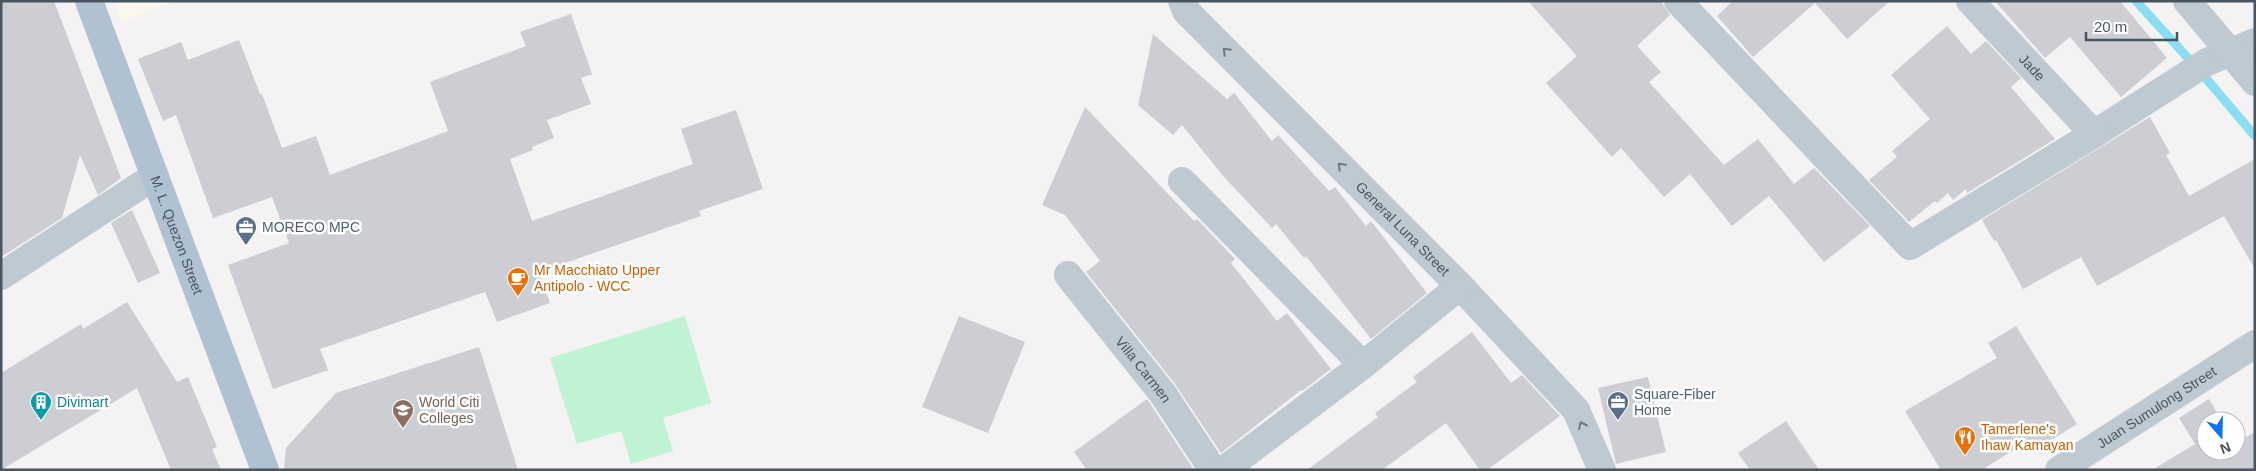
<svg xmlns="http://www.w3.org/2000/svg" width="2256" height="471" viewBox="0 0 2256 471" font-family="Arial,sans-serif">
<rect width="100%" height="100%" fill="#f4f2f2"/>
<!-- commercial -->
<polygon fill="#fdf8ec" points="115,1 174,1 122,21"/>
<!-- green -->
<polygon fill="#bff3d3" points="685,316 711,403 663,418 673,451 631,464 621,431 577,444 550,358"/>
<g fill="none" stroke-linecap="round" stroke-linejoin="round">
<!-- stream -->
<polyline stroke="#8addf2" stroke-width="9" points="2136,1 2198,69 2255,136"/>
</g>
<!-- building -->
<g fill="#ccced4">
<polygon points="1,1 54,1 121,178 98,195 80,155 62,218 1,257"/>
<polygon points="1528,1 1661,1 1670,15 1637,46 1661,72 1649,82 1724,165 1758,139 1794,184 1814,168 1870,226 1824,262 1769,196 1732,226 1690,174 1664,197 1621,148 1612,157 1546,83 1577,56"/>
<polygon points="1733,1 1890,1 1847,39 1815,3 1753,57 1717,16"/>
<polygon points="1995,1 2120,1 2167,58 2121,97 2070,37 2045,58"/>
<polygon points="571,14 592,74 581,78 591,104 547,120 554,138 532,147 533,150 510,159 532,221 693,164 681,129 736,110 763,189 699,211 701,216 539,272 550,303 497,322 485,292 320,349 328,370 273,389 228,265 289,243 272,197 213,218 176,115 163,121 138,59 181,42 188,60 239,40 260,94 262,94 282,148 316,136 330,175 448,131 430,82 526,46 520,32"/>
<polygon points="1947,26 1971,54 1986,41 2021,78 2011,87 2055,139 1967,193 1966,189 1953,200 1948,193 1937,203 1935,201 1909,222 1869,180 1897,157 1892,151 1930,119 1891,75"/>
<polygon points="1153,34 1227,99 1234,93 1272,141 1278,135 1329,191 1335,187 1366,226 1371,221 1427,293 1371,339 1306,256 1304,258 1276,224 1272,228 1224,177 1182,125 1173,135 1138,105"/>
<polygon points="1085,107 1194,221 1197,219 1235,259 1231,263 1277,321 1287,313 1331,369 1302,391 1301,390 1221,453 1175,384 1086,272 1100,261 1065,215 1042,205"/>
<polygon points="2150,117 2170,153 2166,155 2189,196 2255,159 2255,269 2224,216 2097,286 2081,257 2023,289 1996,240 1994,241 1982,220"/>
<polygon points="132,210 160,273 138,283 111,223"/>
<polygon points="127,302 177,382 188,377 217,447 212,449 221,470 171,470 137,388 1,470 1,373 81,324 83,329"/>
<polygon points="959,316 1025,342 988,433 922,407"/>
<polygon points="2016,326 2077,424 2035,450 2029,440 1982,470 1941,470 1905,411 1997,358 1988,343"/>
<polygon points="1472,332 1511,383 1522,375 1560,416 1487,470 1480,470 1446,423 1382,470 1307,470 1378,417 1375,413 1417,382 1413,377"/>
<polygon points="479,347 518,470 284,470 286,448 336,393"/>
<polygon points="1648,377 1666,452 1616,464 1598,388"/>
<polygon points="1147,399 1194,470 1087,470 1074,452"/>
<polygon points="2209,399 2222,421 2206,421 2206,451 2236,451 2236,443 2255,432 2255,470 2152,470 2195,444 2179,418"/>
<polygon points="1786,421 1819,470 1750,470 1738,453"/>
</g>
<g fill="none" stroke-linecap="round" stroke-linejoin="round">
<!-- minor -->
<g stroke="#bfc9d2" stroke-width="28">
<path id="s1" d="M1182,1L1186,11L1460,286L1576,410L1602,470"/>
<polyline points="1678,1 1910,246 2094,134 2207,62 2255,42"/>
<path id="s2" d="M1970,1L2094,134"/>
<polyline points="2187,1 2255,82"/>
<polyline points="1182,181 1363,365"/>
<path id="s3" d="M1068,275L1163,394L1213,470"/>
<polyline points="1,276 155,176"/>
<polyline points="1224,470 1363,365 1460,286"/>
<path id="s4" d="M2059,470L2255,344"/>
</g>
<!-- major -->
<path stroke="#b0c1d2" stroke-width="28" id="s5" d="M89,1L265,470"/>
</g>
<!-- one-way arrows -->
<defs><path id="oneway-chevron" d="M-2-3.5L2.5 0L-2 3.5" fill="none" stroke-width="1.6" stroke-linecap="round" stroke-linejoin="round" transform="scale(1.25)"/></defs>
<g stroke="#6c7883">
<use href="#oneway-chevron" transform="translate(1226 51) rotate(-135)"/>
<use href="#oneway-chevron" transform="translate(1341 166) rotate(-135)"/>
<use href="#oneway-chevron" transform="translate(1582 425) rotate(-114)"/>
</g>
<!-- icons -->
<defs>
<g id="office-pin" transform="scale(1.125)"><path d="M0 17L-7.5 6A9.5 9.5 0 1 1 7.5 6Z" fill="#5c6f8a" stroke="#fff"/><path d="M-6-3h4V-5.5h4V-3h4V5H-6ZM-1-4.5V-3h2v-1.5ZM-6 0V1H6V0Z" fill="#fff"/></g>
<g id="cafe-pin" transform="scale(1.125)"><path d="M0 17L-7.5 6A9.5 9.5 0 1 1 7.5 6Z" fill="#e8710a" stroke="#fff"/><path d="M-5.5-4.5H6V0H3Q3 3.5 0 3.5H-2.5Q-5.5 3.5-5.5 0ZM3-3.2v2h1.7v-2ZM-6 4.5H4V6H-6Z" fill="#fff"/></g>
<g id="building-pin" transform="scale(1.125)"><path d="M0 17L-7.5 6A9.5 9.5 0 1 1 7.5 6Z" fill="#0f9aa8" stroke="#fff"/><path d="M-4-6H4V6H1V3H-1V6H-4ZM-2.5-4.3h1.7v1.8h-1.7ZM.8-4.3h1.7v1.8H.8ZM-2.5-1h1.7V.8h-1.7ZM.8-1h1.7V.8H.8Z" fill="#fff"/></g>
<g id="university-pin" transform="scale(1.125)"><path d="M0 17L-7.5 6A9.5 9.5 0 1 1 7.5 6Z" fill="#8d6e63" stroke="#fff"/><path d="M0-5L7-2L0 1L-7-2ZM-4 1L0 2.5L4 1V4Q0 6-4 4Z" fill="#fff"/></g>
<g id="restaurant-pin" transform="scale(1.125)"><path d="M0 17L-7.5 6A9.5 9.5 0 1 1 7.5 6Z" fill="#e8710a" stroke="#fff"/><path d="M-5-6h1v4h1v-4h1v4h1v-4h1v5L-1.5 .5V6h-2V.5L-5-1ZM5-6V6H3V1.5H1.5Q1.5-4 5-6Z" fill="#fff"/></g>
</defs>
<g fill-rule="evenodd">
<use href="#office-pin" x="246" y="227"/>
<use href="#cafe-pin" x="518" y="278"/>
<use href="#building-pin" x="41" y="402"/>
<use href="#office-pin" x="1618" y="402"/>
<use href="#university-pin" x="403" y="410"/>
<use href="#restaurant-pin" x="1965" y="437"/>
</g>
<g text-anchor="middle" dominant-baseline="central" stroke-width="5" stroke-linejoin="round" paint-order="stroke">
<!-- street labels -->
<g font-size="14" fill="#485561" stroke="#fff">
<text stroke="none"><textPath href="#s2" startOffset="91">Jade</textPath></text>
<text stroke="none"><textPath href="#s1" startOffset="318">General Luna Street</textPath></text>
<text stroke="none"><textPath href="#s5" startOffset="250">M. L. Quezon Street</textPath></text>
<text stroke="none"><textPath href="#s3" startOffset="121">Villa Carmen</textPath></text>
<text stroke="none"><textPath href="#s4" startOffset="116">Juan Sumulong Street</textPath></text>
</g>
<!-- service labels -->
<g font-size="14" fill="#4e5e75" stroke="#fff" text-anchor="start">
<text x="262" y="227">MORECO MPC</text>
<text x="1634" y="394">Square-Fiber<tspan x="1634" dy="16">Home</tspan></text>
</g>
<!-- food labels -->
<g font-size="14" fill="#c56008" stroke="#fff" text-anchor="start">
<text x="534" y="270">Mr Macchiato Upper<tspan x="534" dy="16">Antipolo - WCC</tspan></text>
<text x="1981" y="429">Tamerlene's<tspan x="1981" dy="16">Ihaw Kamayan</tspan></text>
</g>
<!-- culture labels -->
<g font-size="14" fill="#0d838f" stroke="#fff" text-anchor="start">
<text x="57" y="402">Divimart</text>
</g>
<!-- education labels -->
<g font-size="14" fill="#785e54" stroke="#fff" text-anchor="start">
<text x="419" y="402">World Citi<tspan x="419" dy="16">Colleges</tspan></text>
</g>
</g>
<!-- border -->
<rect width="2256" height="471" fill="none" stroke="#485561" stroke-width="5"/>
<!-- north arrow -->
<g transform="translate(2221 436) rotate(160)"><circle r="24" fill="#ffffff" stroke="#b6bbc0"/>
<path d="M0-4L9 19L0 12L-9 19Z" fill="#0f73f1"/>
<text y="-8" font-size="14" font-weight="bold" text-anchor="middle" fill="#485561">N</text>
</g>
<!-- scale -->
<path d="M2086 32v8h91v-8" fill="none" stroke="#485561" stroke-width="2.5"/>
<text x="2094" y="32" font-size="15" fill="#485561" stroke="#ffffff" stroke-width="4" paint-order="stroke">20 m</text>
</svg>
